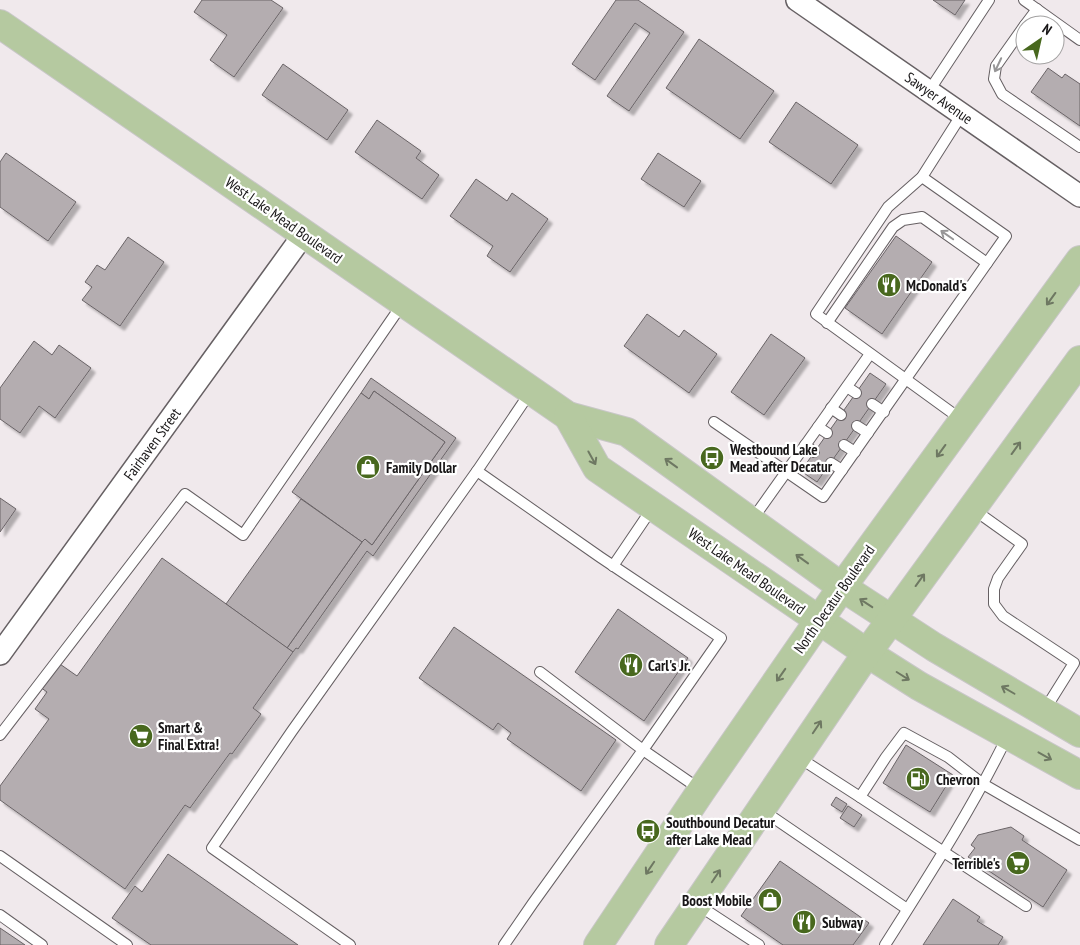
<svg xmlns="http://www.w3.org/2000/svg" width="1080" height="945" viewBox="0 0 1080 945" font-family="'PT Sans Narrow',sans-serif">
<defs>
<filter id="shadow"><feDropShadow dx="4.5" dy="4.5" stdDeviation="1" flood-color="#0004"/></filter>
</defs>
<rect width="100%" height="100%" fill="#f0e9ec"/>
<!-- building -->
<g fill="#b4adb0" stroke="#6a6467" filter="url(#shadow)">
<polygon points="202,0 271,0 283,8 234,77 210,60 227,35 194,12"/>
<polygon points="616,0 638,0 684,32 629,111 607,96 650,33 635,23 595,80 572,64"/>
<polygon points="933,0 965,0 955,15"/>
<polygon points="699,39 774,91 740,139 666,88"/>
<polygon points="283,64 348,110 327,140 262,95"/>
<polygon points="1048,68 1062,78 1065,74 1080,84 1080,126 1031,92"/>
<polygon points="796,102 858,145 831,184 769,142"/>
<polygon points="377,120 421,151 416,158 439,175 422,199 355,152"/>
<polygon points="6,153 76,202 48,241 0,207 0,162"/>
<polygon points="658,153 701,181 684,207 641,179"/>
<polygon points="476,179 507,201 512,193 548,219 510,272 487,256 493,246 450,216"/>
<polygon points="896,236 932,262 882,334 845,308"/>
<polygon points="128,237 164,262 120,326 82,300 92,287 85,282 97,265 105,270"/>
<polygon points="647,314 679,337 684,330 717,354 689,393 624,346"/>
<polygon points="771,334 805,358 764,415 731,392"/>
<polygon points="34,341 52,355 59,345 91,368 55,418 39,406 20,433 0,419 0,388"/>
<polygon points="870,373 886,384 817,482 801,471"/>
<polygon points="371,378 456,438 373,556 367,551 298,649 296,648 293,652 287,648 362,542 365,539 372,545 445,442 374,391 369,399 361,393"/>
<polygon points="374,391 445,442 372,545 365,539 362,542 292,492 361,393 369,399"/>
<polygon points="0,498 16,509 0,532"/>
<polygon points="301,499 362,542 287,648 226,604"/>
<polygon points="162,558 293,652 253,708 261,714 232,754 230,753 190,808 185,805 125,889 0,800 0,786 49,719 35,709 47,692 40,687 57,662 77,676"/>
<polygon points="618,609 688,658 644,721 575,672"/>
<polygon points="454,627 616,740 581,791 507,739 511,733 498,723 493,730 419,678"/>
<polygon points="906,745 953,775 930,812 883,783"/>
<polygon points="836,797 847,804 842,812 831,805"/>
<polygon points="848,806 862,815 854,827 840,818"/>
<polygon points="1011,827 1024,836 1022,840 1067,870 1043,907 968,857 975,848 971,845 978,835"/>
<polygon points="168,854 298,945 151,945 112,918 135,886 142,892"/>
<polygon points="780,861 869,923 853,945 783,945 741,916"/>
<polygon points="953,899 980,917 977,921 1003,937 998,945 923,945"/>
<polygon points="0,928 25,945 0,945"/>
</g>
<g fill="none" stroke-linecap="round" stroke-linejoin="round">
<!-- lane casing -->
<g stroke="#666063" stroke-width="12">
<g id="lane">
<polyline points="1024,0 1080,40"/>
<polyline points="1025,25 996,66 994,79 1002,94 1080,147"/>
<polyline points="1025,25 1037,9"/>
<polyline points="929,91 989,0"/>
<polyline points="827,323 893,227 903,220 922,217 987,263"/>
<polyline points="847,387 856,393"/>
<polyline points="531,391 477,471 600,557 721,638 643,750 701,790"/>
<polyline points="872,404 884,412"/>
<polyline points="831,408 841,415"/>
<polyline points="962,420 816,314 888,207 922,177 962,114"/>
<polyline points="714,422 823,497 1006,236 922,177"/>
<polyline points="857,426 868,433"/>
<polyline points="818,427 827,433"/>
<polyline points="805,445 814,452"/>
<polyline points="844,445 855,452"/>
<polyline points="831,463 842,470"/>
<polyline points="973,509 1022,544 998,578 994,589 994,604 1003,616 1074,663 1044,711"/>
<polyline points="752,520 870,354"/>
<polyline points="613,566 653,507"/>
<polyline points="0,735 185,494 243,535 403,303"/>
<polyline points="798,757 860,797 886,757 904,733 948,757 983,784 1080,840"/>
<polyline points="860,797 1026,906"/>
<polyline points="762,810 907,909"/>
<polyline points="0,856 127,945"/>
<polyline points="698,905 759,945"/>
<polyline points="0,915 42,945"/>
<polyline points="350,945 212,848 292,731 477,471"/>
<polyline points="504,945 533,903 643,750 540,672"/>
<path d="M885,945C928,877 972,809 1007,737"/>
</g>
</g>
<!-- street casing -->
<g stroke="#666063" stroke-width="24">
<g id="street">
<polyline points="797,0 1080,196"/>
<polyline points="0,654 304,234"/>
</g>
</g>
<!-- primary casing -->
<g stroke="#c8c7c7" stroke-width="30">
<g id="primary">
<polyline points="0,24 568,416 627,432 842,587 934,647 1080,733"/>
<polyline points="568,416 597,468 867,653 919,686 1080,775"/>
<polyline points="598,945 701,791 842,587 1080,260"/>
<polyline points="669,945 867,653 1080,360"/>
</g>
</g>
<!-- lane -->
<use href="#lane" stroke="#fff" stroke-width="10"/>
<!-- street -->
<use href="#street" stroke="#fff" stroke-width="21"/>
<!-- primary -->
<use href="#primary" stroke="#b5c9a0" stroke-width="28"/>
</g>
<!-- one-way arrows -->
<defs><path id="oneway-shaft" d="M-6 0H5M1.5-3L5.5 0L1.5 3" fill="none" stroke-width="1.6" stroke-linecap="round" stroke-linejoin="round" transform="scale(1.25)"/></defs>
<g stroke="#979697">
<use href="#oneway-shaft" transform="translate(998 65) rotate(115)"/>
<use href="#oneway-shaft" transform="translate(947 235) rotate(-145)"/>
</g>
<g stroke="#6e7862">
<use href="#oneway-shaft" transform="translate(1051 299) rotate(126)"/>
<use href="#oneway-shaft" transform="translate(1016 448) rotate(-54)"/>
<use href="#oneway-shaft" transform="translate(941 451) rotate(126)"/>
<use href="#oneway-shaft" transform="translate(592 458) rotate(61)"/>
<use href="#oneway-shaft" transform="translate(671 463) rotate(-144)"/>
<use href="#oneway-shaft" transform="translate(802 559) rotate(-144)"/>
<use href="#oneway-shaft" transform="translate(920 580) rotate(-54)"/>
<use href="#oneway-shaft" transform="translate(866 603) rotate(-147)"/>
<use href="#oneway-shaft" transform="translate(781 675) rotate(125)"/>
<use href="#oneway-shaft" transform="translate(903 676) rotate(32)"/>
<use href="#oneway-shaft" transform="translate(1008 690) rotate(-150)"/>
<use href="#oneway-shaft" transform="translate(817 727) rotate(-56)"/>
<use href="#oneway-shaft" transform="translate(1045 756) rotate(29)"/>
<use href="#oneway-shaft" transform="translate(650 868) rotate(124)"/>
<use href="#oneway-shaft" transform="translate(716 876) rotate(-56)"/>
</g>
<!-- icons -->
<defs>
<g id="restaurant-disc" transform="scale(1.25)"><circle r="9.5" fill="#48681e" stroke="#fff"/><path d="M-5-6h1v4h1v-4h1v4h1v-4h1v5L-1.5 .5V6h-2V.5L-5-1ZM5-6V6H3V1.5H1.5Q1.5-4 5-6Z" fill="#fff"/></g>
<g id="bus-disc" transform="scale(1.25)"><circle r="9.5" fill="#48681e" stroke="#fff"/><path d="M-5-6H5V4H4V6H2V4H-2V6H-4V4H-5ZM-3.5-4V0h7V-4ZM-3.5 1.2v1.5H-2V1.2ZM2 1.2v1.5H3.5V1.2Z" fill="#fff"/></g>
<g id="shop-disc" transform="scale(1.25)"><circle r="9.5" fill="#48681e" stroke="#fff"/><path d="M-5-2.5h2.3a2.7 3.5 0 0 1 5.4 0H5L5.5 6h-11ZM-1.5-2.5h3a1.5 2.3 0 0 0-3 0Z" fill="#fff"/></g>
<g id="supermarket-disc" transform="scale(1.25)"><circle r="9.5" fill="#48681e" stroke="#fff"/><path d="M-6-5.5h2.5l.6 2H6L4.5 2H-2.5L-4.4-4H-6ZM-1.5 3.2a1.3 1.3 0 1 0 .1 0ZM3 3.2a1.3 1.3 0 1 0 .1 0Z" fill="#fff"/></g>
<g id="fuel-disc" transform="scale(1.25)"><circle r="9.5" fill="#48681e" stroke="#fff"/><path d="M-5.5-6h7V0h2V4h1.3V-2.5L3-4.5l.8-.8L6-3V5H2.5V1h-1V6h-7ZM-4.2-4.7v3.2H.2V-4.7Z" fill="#fff"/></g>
</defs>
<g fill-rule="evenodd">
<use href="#restaurant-disc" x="889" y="285"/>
<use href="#bus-disc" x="712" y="458"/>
<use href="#shop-disc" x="368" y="467"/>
<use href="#restaurant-disc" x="631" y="665"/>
<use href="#supermarket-disc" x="141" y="736"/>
<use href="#fuel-disc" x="918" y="779"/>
<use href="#bus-disc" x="648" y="831"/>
<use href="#supermarket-disc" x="1018" y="863"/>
<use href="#shop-disc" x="770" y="900"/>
<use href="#restaurant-disc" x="804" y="922"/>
</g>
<g text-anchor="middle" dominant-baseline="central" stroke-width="4.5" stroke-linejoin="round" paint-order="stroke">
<!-- street labels -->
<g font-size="15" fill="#181617" stroke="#fff">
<text transform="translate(939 98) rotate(35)">Sawyer Avenue</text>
<text transform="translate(284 220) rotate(35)">West Lake Mead Boulevard</text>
<text transform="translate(152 444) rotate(-54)">Fairhaven Street</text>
<text transform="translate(747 571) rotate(35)">West Lake Mead Boulevard</text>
<text transform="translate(834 599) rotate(-55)">North Decatur Boulevard</text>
</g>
<!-- poi labels -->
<g font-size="15" font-weight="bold" fill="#181617" stroke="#fff" text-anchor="start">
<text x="906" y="285">McDonald's</text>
<text x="730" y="449">Westbound Lake<tspan x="730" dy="17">Mead after Decatur</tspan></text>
<text x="386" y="467">Family Dollar</text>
<text x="648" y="665">Carl's Jr.</text>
<text x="158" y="727">Smart &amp;<tspan x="158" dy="17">Final Extra!</tspan></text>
<text x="936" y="779">Chevron</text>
<text x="666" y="822">Southbound Decatur<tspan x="666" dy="17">after Lake Mead</tspan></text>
<text x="1000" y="863" text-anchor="end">Terrible's</text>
<text x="752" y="900" text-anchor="end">Boost Mobile</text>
<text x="822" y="922">Subway</text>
</g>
</g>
<!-- north arrow -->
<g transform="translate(1040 40) rotate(34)"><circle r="24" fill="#ffffff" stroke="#a3a2a2"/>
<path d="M0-4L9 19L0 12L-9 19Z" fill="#48681e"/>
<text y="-8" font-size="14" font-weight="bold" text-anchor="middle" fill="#181617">N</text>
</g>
</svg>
